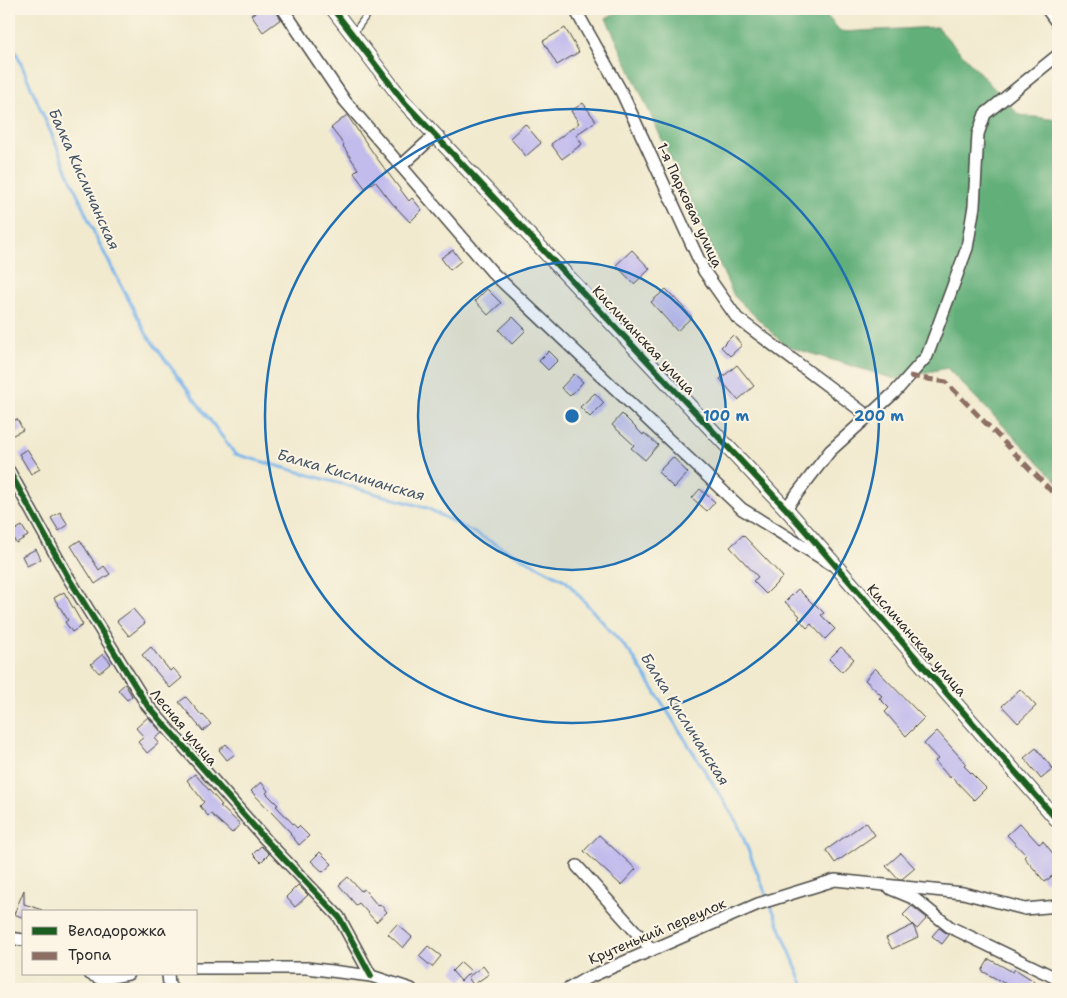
<svg xmlns="http://www.w3.org/2000/svg" width="1067" height="998" viewBox="0 0 1067 998" font-family="'Shantell Sans',sans-serif">
<rect width="100%" height="100%" fill="#fcf5e5"/>
<filter id="ink" filterUnits="userSpaceOnUse"><feTurbulence type="fractalNoise" baseFrequency=".02" numOctaves="2"/><feDisplacementMap in="SourceGraphic" scale="10" xChannelSelector="R" yChannelSelector="G"/><feConvolveMatrix kernelMatrix="1 2 1 2 8 2 1 2 1" color-interpolation-filters="sRGB"/></filter>
<filter id="wash" filterUnits="userSpaceOnUse"><feTurbulence type="fractalNoise" baseFrequency=".0096" numOctaves="4" result="noise"/><feDisplacementMap in="SourceGraphic" scale="20" xChannelSelector="R" yChannelSelector="G"/><feGaussianBlur stdDeviation="1.12" result="paint"/><feColorMatrix in="noise" values="0 0 0 0 0 0 0 0 0 0 0 0 0 0 0 0 0 1.4 0 .05"/><feComposite in="paint" operator="in"/></filter>
<g filter="url(#wash)">
<rect width="100%" height="100%" fill="#f1eacf"/>
<!-- forest -->
<polygon fill="#62af79" stroke="#466d52" points="627,9 821,9 841,32 937,27 1019,115 1058,120 1058,482 947,368 895,379 786,346 734,296 606,18"/>
<g fill="none" stroke-linecap="round" stroke-linejoin="round">
<!-- stream -->
<g stroke="#79b5eb" stroke-width="3">
<polyline points="9,36 96,237 147,335 235,454 427,508 566,581 632,655 737,822 767,897"/>
<polyline points="770,903 805,989"/>
</g>
</g>
<g id="blocks">
<!-- building -->
<g fill="#c2bced">
<polygon points="260,9 274,9 281,19 263,32 251,15"/>
<polygon points="565,28 579,52 557,65 543,41"/>
<polygon points="583,103 596,121 576,135 582,144 562,159 551,144 579,123 571,111"/>
<polygon points="347,115 376,157 409,201 412,198 422,210 410,222 392,203 375,181 365,188 354,173 358,169 343,146 344,145 331,128"/>
<polygon points="525,124 541,143 526,156 510,138"/>
<polygon points="453,250 461,261 450,270 441,258"/>
<polygon points="632,250 650,269 634,284 616,265"/>
<polygon points="487,289 501,303 488,315 475,301"/>
<polygon points="666,289 692,317 677,331 651,302"/>
<polygon points="513,317 526,330 512,344 499,330"/>
<polygon points="733,335 742,345 730,356 721,347"/>
<polygon points="549,351 558,360 548,370 539,361"/>
<polygon points="737,365 754,386 738,400 720,379"/>
<polygon points="574,374 583,382 570,396 561,388"/>
<polygon points="595,393 604,403 590,417 580,407"/>
<polygon points="622,414 643,435 644,433 658,445 645,460 631,448 634,445 612,425"/>
<polygon points="17,419 23,430 9,437 9,423"/>
<polygon points="27,449 40,469 31,474 19,454"/>
<polygon points="673,457 688,473 674,488 658,472"/>
<polygon points="700,489 715,502 707,511 692,498"/>
<polygon points="60,512 68,525 59,531 51,518"/>
<polygon points="22,526 28,536 16,543 10,533"/>
<polygon points="743,535 783,577 766,594 753,581 758,577 730,547"/>
<polygon points="80,540 99,570 104,566 110,574 95,584 71,546"/>
<polygon points="36,549 41,559 27,566 22,556"/>
<polygon points="798,589 813,604 814,603 824,613 821,615 835,629 825,639 811,624 807,628 798,618 800,616 785,602"/>
<polygon points="64,592 83,625 72,632 65,622 68,620 54,598"/>
<polygon points="133,609 145,623 129,636 117,621"/>
<polygon points="151,647 170,671 173,668 182,678 170,688 142,655"/>
<polygon points="841,647 854,659 842,672 829,659"/>
<polygon points="103,654 111,663 99,673 91,664"/>
<polygon points="875,668 924,718 906,736 885,712 889,708 879,698 882,696 865,680"/>
<polygon points="125,684 132,696 127,700 118,690"/>
<polygon points="1020,689 1036,706 1018,723 1002,706"/>
<polygon points="186,697 202,716 203,715 211,724 203,731 179,702"/>
<polygon points="148,717 162,733 155,738 159,743 147,753 138,742 144,737 136,728"/>
<polygon points="937,731 966,764 964,766 986,788 974,800 951,776 950,778 935,761 938,759 924,744"/>
<polygon points="226,744 235,754 227,760 219,750"/>
<polygon points="1036,748 1053,769 1041,779 1024,758"/>
<polygon points="195,774 222,805 220,806 240,824 232,833 211,814 208,816 200,806 204,802 187,780"/>
<polygon points="261,782 268,791 266,793 278,805 276,806 297,828 299,826 309,836 299,845 290,834 291,833 251,791"/>
<polygon points="866,822 875,835 835,863 826,850"/>
<polygon points="1020,823 1039,844 1043,841 1058,860 1058,871 1045,882 1024,857 1026,855 1007,835"/>
<polygon points="599,835 636,869 621,885 584,851"/>
<polygon points="261,846 269,854 261,862 253,854"/>
<polygon points="320,852 332,864 323,872 311,861"/>
<polygon points="901,853 915,868 902,879 898,879 886,866"/>
<polygon points="348,877 361,891 364,889 378,906 380,904 387,912 376,922 359,903 356,905 339,885"/>
<polygon points="298,885 308,895 295,907 286,897"/>
<polygon points="24,890 24,904 42,910 42,912 24,912 24,918 14,914"/>
<polygon points="912,906 927,918 917,929 903,915"/>
<polygon points="397,924 412,937 403,948 388,934"/>
<polygon points="913,925 918,937 892,949 886,938"/>
<polygon points="939,928 949,935 942,944 932,936"/>
<polygon points="428,946 441,956 432,967 419,956"/>
<polygon points="989,959 1013,972 1015,969 1034,981 1030,989 1010,989 1005,986 1006,984 982,971"/>
<polygon points="461,962 471,971 461,981 452,971"/>
<polygon points="483,966 489,974 473,985 468,977"/>
</g>
</g>
</g>
<g filter="url(#ink)">
<use href="#blocks" fill-opacity="0" stroke="#494844" stroke-width="1"/>
<g fill="none" stroke-linecap="round" stroke-linejoin="round">
<!-- service casing -->
<g stroke="#494844" stroke-width="8">
<polyline id="service" points="353,34 371,9"/>
</g>
<!-- minor casing -->
<g stroke="#494844" stroke-width="14">
<g id="minor">
<polyline points="283,9 345,101 493,273 742,509 831,564"/>
<polyline points="575,9 622,93 704,271 737,318 868,416"/>
<polyline points="1047,9 1058,24"/>
<polyline points="401,166 435,135"/>
<polyline points="9,471 68,577 147,705 266,840 339,917 371,976"/>
<polyline points="786,508 830,451 895,392 927,356 967,248 974,206 978,134 985,114 1058,55"/>
<polyline points="577,866 652,950"/>
<polyline points="891,889 915,899 950,927 1058,979"/>
<polyline points="9,938 24,940"/>
<polyline points="196,968 307,968 371,976 411,989"/>
<polyline points="90,974 101,979 128,974"/>
<polyline points="168,974 169,984 172,989"/>
<polyline points="568,989 585,979 758,904 835,880 963,893 1025,909 1058,906"/>
</g>
</g>
<!-- tertiary casing -->
<g stroke="#494844" stroke-width="16">
<polyline id="tertiary" points="333,9 404,102 789,512 1058,821"/>
</g>
<!-- service -->
<use href="#service" stroke="#fff" stroke-width="5.5"/>
<!-- minor -->
<use href="#minor" stroke="#fff" stroke-width="11"/>
<!-- tertiary -->
<use href="#tertiary" stroke="#fff" stroke-width="14"/>
<!-- quiet -->
<polyline stroke="#8d6e63" stroke-width="5" stroke-dasharray="10 5" stroke-linecap="butt" points="909,376 946,382 1058,498"/>
<!-- cycleway casing -->
<g stroke="#fcf5e5" stroke-width="9">
<g id="cycleway">
<polyline points="333,9 404,102 789,512 1058,821"/>
<polyline points="9,471 68,577 147,705 266,840 339,917 371,976"/>
</g>
</g>
<!-- cycleway -->
<use href="#cycleway" stroke="#1b5e20" stroke-width="6"/>
</g>
</g>
<!-- distance rings -->
<circle cx="572" cy="416" r="154" fill="#1f6fb2" fill-opacity=".12"/>
<g fill="none" stroke="#1f6fb2" stroke-width="2.5">
<circle cx="572" cy="416" r="154"/>
<circle cx="572" cy="416" r="307"/>
</g>
<g text-anchor="middle" dominant-baseline="central" stroke-width="4" stroke-linejoin="round" paint-order="stroke">
<!-- street labels -->
<g font-size="14" fill="#2b2b2b" stroke="#fcf5e5">
<text transform="translate(690 205) rotate(65)">1-я Парковая улица</text>
<text transform="translate(644 340) rotate(47)">Кисличанская улица</text>
<text transform="translate(917 640) rotate(49)">Кисличанская улица</text>
<text transform="translate(184 727) rotate(50)">Лесная улица</text>
<text transform="translate(657 931) rotate(-23)">Крутенький переулок</text>
</g>
<!-- water labels -->
<g font-size="15" font-style="italic" fill="#425465" stroke="#fcf5e5">
<text transform="translate(84 179) rotate(66)">Балка Кисличанская</text>
<text transform="translate(351 475) rotate(16)">Балка Кисличанская</text>
<text transform="translate(685 719) rotate(58)">Балка Кисличанская</text>
</g>
</g>
<circle cx="572" cy="416" r="8" fill="#1f6fb2" stroke="#fcf5e5" stroke-width="2.5"/>
<g font-size="15" text-anchor="middle" font-weight="bold" fill="#1f6fb2" stroke="#fcf5e5" stroke-width="4" stroke-linejoin="round" paint-order="stroke">
<text x="726" y="421">100 m</text>
<text x="879" y="421">200 m</text>
</g>
<!-- margin -->
<rect width="1067" height="998" fill="none" stroke="#fcf5e5" stroke-width="30"/>
<!-- legend -->
<rect x="22" y="910" width="175" height="65" fill="#fcf5e5" stroke="#a8a49b"/>
<rect x="32" y="927" width="25" height="8" fill="#1b5e20" stroke="#a8a49b"/>
<text x="68" y="936" font-size="15" fill="#2b2b2b">Велодорожка</text>
<rect x="32" y="952" width="25" height="8" fill="#8d6e63" stroke="#a8a49b"/>
<text x="68" y="960" font-size="15" fill="#2b2b2b">Тропа</text>
</svg>
